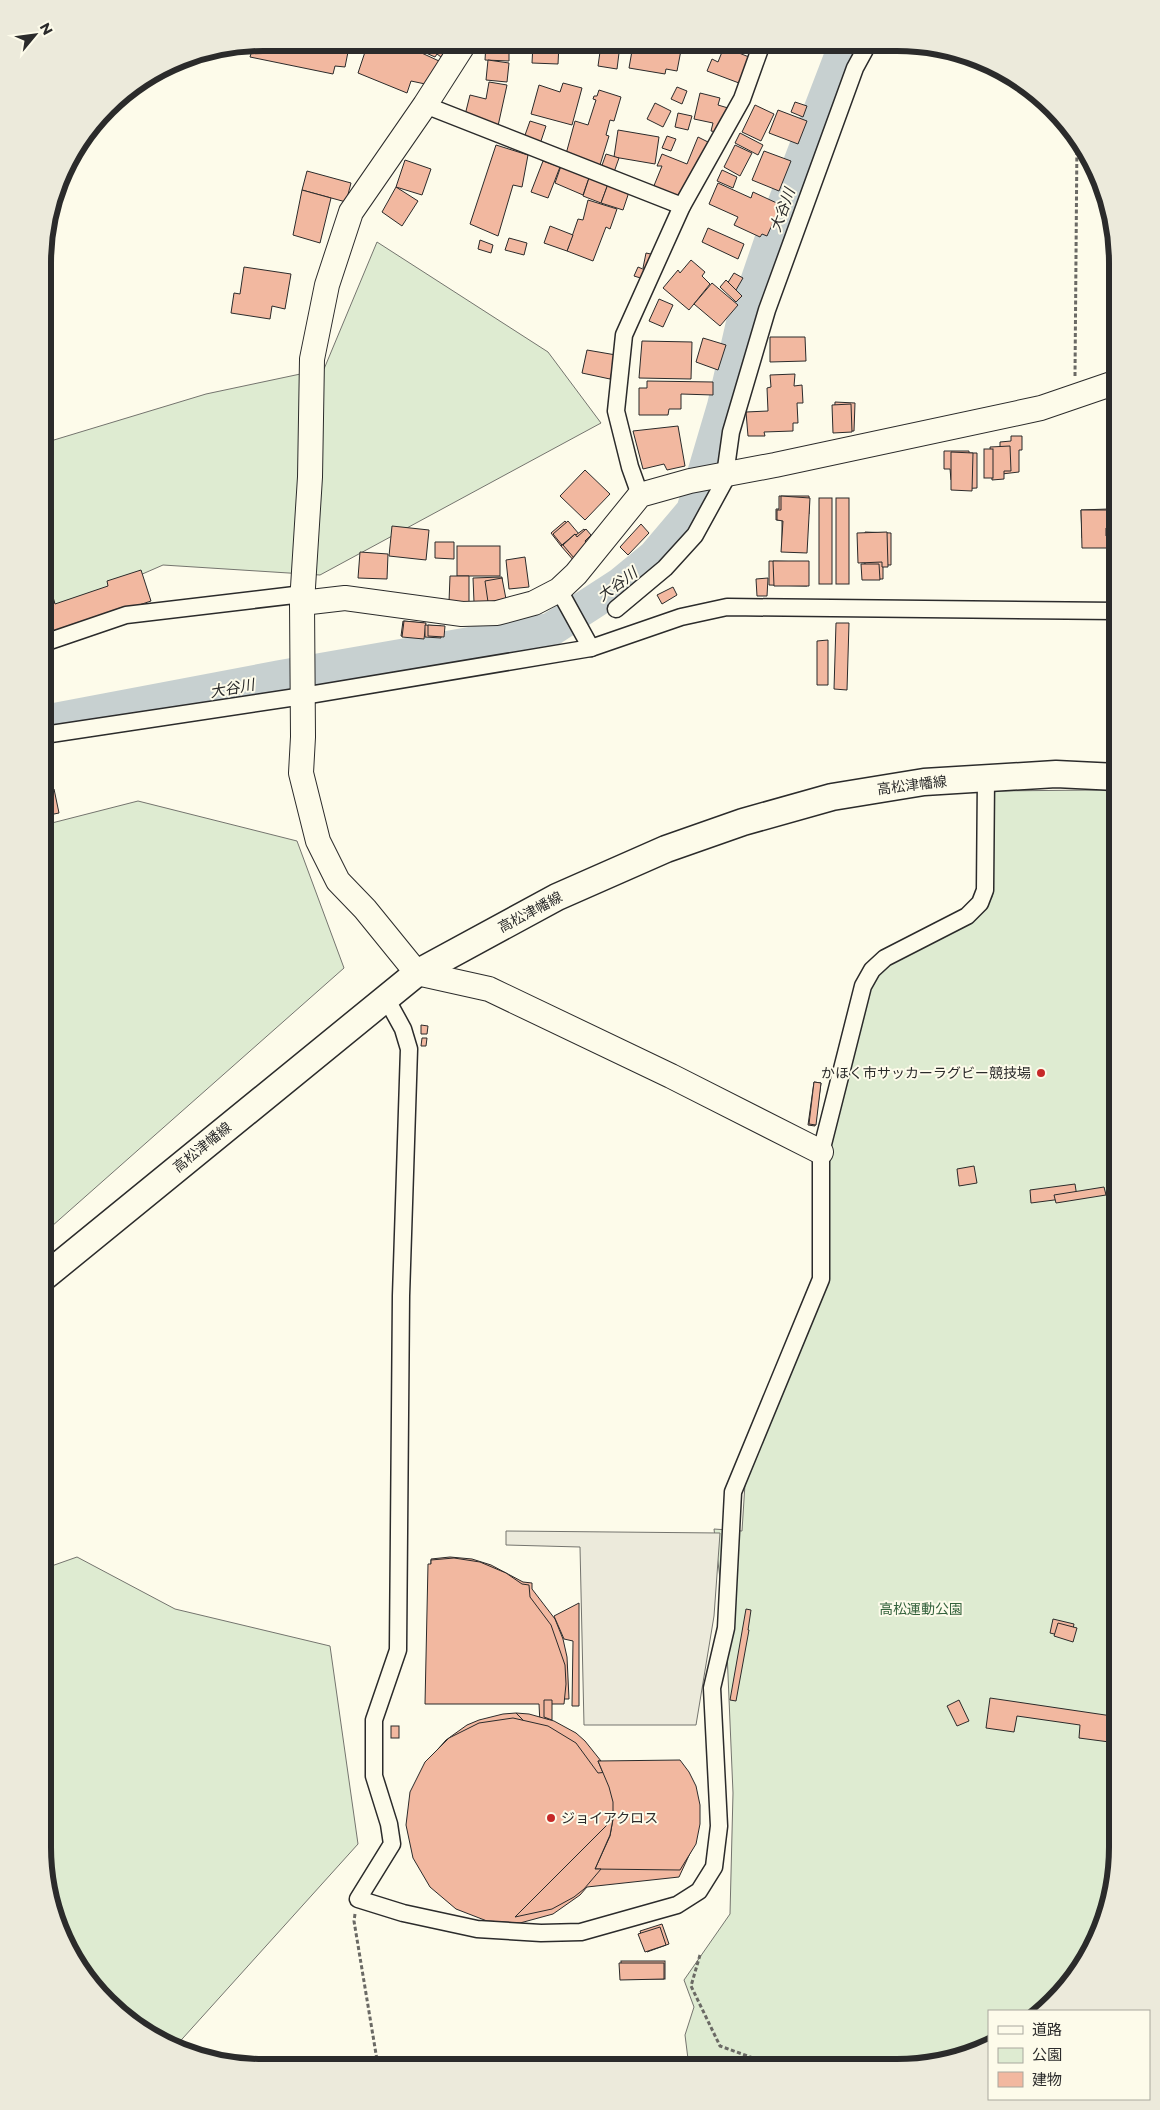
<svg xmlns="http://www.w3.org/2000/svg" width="1160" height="2110" viewBox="0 0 1160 2110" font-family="Montserrat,'Noto Sans JP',sans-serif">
<rect width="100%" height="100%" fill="#fdfbea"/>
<!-- green -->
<g fill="#deebd1" stroke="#74746e">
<polygon points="377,242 548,352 601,423 320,575 163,565 44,617 44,443 206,394 324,369"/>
<polygon points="1100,790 1117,792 1117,1862 1101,1931 1072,1982 1042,2011 989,2011 989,2045 968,2056 897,2067 689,2067 685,2035 694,2007 684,1980 730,1914 733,1793 726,1628 714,1529 742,1531 745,1484 828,1282 826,1169 839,1093 867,986 887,962 964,927 978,917 992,897 990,791"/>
<polygon points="138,801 297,841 344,968 43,1234 44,825"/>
<polygon points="77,1557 175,1609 330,1646 358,1844 174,2048 166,2045 118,2013 80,1970 54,1918 43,1847 43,1569"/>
</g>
<!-- parking -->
<polygon fill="#eceadb" stroke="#74746e" points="506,1531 720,1533 714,1616 696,1725 584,1725 580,1547 506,1545"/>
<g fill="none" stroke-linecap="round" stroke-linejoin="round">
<!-- river -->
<polyline stroke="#c7d0d0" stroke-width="34" points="44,722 281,677 550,630 621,584 654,557 693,511 724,406 743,323 779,218 845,46"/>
</g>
<!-- building -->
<g fill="#f2b8a0" stroke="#2b2b2b">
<polygon points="263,42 331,43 349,47 345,67 335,66 333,74 250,57 254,44"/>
<polygon points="368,43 400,43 439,61 430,85 411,81 407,93 358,73"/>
<polygon points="409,43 443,44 448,47 441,57 437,54 435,57 408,45"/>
<polygon points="254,44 251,53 242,47"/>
<polygon points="486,44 509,44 509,61 485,60"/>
<polygon points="533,44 559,44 558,64 532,63"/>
<polygon points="601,45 620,45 617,69 598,66"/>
<polygon points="633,45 682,45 677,71 666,69 665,74 629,68"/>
<polygon points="724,47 749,57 739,83 707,71 712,59 718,62"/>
<polygon points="488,60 509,63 507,82 486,80"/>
<polygon points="489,82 507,85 498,126 464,119 470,95 486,99"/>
<polygon points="563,83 582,88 572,125 531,114 539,85 560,92"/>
<polygon points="677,87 687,91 682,104 671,99"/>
<polygon points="599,90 621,97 614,121 610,120 606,135 609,136 600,165 566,154 575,121 588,125 596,100 593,99 594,96 597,96"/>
<polygon points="700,93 720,98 718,105 728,108 722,133 711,131 713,123 694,119"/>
<polygon points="795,102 807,106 803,117 791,112"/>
<polygon points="655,103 671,111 663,127 647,119"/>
<polygon points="755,105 774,114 761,141 742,132"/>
<polygon points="778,110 807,121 798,144 769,133"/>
<polygon points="678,113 692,116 688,130 675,127"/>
<polygon points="530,121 546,126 540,144 524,138"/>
<polygon points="618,130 659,137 655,164 614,157"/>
<polygon points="740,133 763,145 758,155 735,143"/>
<polygon points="667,136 676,139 671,151 662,148"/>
<polygon points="698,137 710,143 682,204 651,193 662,166 657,166 662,154 687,164"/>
<polygon points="496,145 528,155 522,187 513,185 498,236 470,224"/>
<polygon points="735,145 752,153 740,176 724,167"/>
<polygon points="764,151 791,161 779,191 752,180"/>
<polygon points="606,154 619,158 613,175 600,171"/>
<polygon points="405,160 431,169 422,195 396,187"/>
<polygon points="543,161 560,167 548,198 531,192"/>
<polygon points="562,163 590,175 583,195 555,183"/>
<polygon points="722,170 737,177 733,188 717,181"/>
<polygon points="307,171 351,183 346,202 302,190"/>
<polygon points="589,178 608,184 601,203 583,196"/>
<polygon points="718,183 751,198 753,192 781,205 767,236 762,234 760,237 734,225 738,217 709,204"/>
<polygon points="608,184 629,192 623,210 601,203"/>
<polygon points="396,187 418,201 402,226 382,212"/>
<polygon points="302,190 331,198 320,243 293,235"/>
<polygon points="588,200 617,209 610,229 606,227 593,261 567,251 578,219 583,220"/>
<polygon points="550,226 573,235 567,251 544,243"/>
<polygon points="708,228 744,244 738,259 702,242"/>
<polygon points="509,238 527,243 524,255 505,250"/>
<polygon points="480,240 493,245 491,253 478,249"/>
<polygon points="646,253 660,256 657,271 643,268"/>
<polygon points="691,260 705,272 702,276 710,284 689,310 663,288 678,270 680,273"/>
<polygon points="244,267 291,274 285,309 272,306 270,319 231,313 234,293 240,294"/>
<polygon points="638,267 650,272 647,280 634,276"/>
<polygon points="734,273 743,278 736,290 727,284"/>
<polygon points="726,280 742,296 736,302 720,287"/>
<polygon points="712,283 738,305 720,326 694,304"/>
<polygon points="659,299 673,305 663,327 649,321"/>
<polygon points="770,337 805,337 806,361 770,362"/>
<polygon points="703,338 726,345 718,370 696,362"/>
<polygon points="642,341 692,342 691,379 639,378"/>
<polygon points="587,350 616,355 610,379 582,373"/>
<polygon points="795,374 794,386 802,385 803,403 797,403 798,423 793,423 793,431 764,432 765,436 748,436 746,412 768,411 767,388 771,387 770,375"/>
<polygon points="647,381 713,382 713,395 681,394 681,409 669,409 668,415 639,415 639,388 647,388"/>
<polygon points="835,402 855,403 854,431 834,431"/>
<polygon points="851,404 852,432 833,433 832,405"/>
<polygon points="678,426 685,466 667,470 664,464 643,469 633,431"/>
<polygon points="1011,436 1022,436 1022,450 1019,450 1019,472 993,475 993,448 1000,448 1000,442 1011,441"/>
<polygon points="1010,446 1011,471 1004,471 1004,479 992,480 990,447"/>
<rect x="984" y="449" width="9" height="29"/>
<polygon points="944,451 969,451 969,453 977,453 977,488 955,489 955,481 951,480 950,469 944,469"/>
<polygon points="951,452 973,453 972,491 951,490"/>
<polygon points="585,470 610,494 585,520 560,496"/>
<polygon points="779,496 809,496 809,514 803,514 803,552 782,551 782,520 776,520 776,509 779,509"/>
<polygon points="781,496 810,498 807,553 781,552 783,521 777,520 777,510 781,510"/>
<rect x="819" y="498" width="13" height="86"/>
<rect x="836" y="498" width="13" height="86"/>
<polygon points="1108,509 1108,520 1100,520 1100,538 1082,538 1081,510"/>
<polygon points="1081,510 1110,510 1110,528 1106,528 1106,536 1110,535 1110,548 1082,548"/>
<polygon points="565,521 576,534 561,546 551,533"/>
<polygon points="568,521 579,534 577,536 575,534 562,545 553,534"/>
<polygon points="641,524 649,533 628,555 620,547"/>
<polygon points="392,526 429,530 426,560 389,556"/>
<polygon points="584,529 594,544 575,562 561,546"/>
<polygon points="586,529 591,535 585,541 589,546 574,558 563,545 575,534 577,537"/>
<polygon points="865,532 891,533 891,565 883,565 883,579 865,579 865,563 860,562 860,545 864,545"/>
<polygon points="887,532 888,567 882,567 882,562 858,563 857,533"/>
<polygon points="435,542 454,542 454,559 435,558"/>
<rect x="457" y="546" width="43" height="30"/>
<polygon points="360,552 388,554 387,579 358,578"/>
<polygon points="525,557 529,587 509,589 506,560"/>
<polygon points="769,561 808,562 807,586 769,585"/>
<polygon points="773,561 809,561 809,586 774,586"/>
<polygon points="861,564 879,564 880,580 862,580"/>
<polygon points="141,570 151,601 44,637 44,600 53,597 55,604 108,586 107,581"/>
<polygon points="450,576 469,576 469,602 449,602"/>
<polygon points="502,577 503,601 474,602 473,578"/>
<polygon points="502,578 506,599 488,602 485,581"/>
<polygon points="768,578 767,596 757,596 756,579"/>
<polygon points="673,587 677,595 662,604 657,595"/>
<polygon points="403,621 424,623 422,638 401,636"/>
<polygon points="404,621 426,623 424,639 402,637"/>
<polygon points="836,623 849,623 847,690 834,689"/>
<polygon points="425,625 441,626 441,638 425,637"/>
<polygon points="428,625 445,626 444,637 428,636"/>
<polygon points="828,640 828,685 817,685 817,641"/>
<polygon points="44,671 51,700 44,702"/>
<polygon points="54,789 59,813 44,816 44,791"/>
<polygon points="421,1025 428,1026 427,1034 421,1034"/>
<polygon points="422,1038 427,1038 426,1046 421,1046"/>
<polygon points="814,1082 821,1083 815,1126 808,1125"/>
<polygon points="814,1082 821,1083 816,1125 809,1124"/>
<polygon points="974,1166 977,1183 959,1186 957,1169"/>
<polygon points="1075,1184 1077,1197 1031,1203 1030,1190"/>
<polygon points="1104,1187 1106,1195 1056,1203 1054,1195"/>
<polygon points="450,1557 472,1559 491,1565 523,1582 532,1583 532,1589 555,1619 563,1639 567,1657 569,1699 430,1699 431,1559"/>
<polygon points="454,1558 480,1562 506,1573 522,1584 529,1585 530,1597 551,1625 565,1665 566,1684 564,1704 548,1704 547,1725 540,1724 539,1704 425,1704 428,1564 431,1564 431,1560"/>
<polygon points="579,1603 579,1706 572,1706 573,1641 564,1639 554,1616"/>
<polygon points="746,1609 751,1610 748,1630 749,1630 736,1701 730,1700"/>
<polygon points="1053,1619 1074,1624 1071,1638 1050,1633"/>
<polygon points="1058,1623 1077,1628 1073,1642 1054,1636"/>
<polygon points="990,1698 1112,1716 1110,1733 1117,1734 1117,1743 1079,1738 1080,1725 1017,1716 1014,1732 986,1728"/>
<polygon points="544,1700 552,1700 552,1720 544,1717"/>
<polygon points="959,1700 969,1721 957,1726 947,1706"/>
<polygon points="516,1713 613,1811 612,1819 515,1916 502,1916 477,1909 455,1897 437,1879 429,1869 418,1845 415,1833 414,1807 416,1795 424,1771 438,1749 446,1740 467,1725 479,1720 503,1714"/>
<polygon points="516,1713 529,1714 554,1721 576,1733 585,1741 601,1761 598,1761 609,1787 613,1810"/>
<polygon points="513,1718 548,1726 576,1743 598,1773 678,1765 692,1789 696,1811 695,1833 692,1849 679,1877 587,1887 580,1895 553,1914 520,1923 487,1921 456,1909 430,1887 413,1858 406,1825 410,1792 425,1762 449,1738 479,1723"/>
<rect x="391" y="1726" width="8" height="12"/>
<polygon points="680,1760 689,1772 696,1786 700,1805 700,1824 696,1844 680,1870 595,1869 610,1836 613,1819 613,1802 609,1787 598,1761"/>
<polygon points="613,1819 610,1835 595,1869 601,1869 584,1889 574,1897 552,1909 515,1917"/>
<polygon points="662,1924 669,1944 647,1952 640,1931"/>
<polygon points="660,1927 666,1945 645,1952 638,1934"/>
<rect x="621" y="1961" width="44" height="18"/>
<polygon points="619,1963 664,1963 664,1979 620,1980"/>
</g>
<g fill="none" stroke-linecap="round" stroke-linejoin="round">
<!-- street casing -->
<g stroke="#2b2b2b" stroke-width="19">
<g id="street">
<polyline points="425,105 682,206"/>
<polyline points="640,495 630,467 616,411 624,335 682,206 742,99 761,46"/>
<polyline points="559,590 591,648 681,617 727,607 1117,611"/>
<polyline points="616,609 665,568 695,535 724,482 731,432 767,310 855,68 867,46"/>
<polyline points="44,643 126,615 303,594"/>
<polyline points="44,735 303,696 591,648"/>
<polyline points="386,998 403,1029 409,1049 401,1296 398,1650 374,1720 374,1776 389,1824 392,1844 358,1899 403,1913 477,1929 541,1933 581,1932 677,1905 699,1891 714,1867 719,1826 712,1688 726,1628 733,1492 821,1279 821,1152 863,986 872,970 885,958 967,916 980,903 985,890 986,778"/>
</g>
</g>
<!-- secondary casing -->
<g stroke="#2b2b2b" stroke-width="26">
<g id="secondary">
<polyline points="464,44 425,105 351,212 327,285 312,359 310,477 302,603 303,737 301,773 318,841 338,881 365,909 417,973 489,989 671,1076 821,1152"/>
<polyline points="302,603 345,598 462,614 497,613 534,603 559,590 576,574 640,495 690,481 775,465 1041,408 1117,382"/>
</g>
</g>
<!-- primary casing -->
<g stroke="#2b2b2b" stroke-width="29">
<polyline id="primary" points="43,1278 417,973 557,897 666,849 743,822 832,797 924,782 1056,774 1117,777"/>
</g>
<!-- path -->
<g stroke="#6a6964" stroke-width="3" stroke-dasharray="4 2.5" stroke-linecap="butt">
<polyline points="1075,376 1077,137"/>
<polyline points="355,1914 354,1921 378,2066"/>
<polyline points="700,1955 691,1986 720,2046 778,2067"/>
</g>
<!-- street -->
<use href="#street" stroke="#fdfbea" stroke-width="16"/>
<!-- secondary -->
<use href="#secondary" stroke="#fdfbea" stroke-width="24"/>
<!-- primary -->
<use href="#primary" stroke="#fdfbea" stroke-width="26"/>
</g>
<!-- markers -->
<g fill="#c62828" stroke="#fdfbea" stroke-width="2">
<circle cx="1041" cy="1073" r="5"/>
<circle cx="551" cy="1818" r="5"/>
</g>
<g text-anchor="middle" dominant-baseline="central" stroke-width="4" stroke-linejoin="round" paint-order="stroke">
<!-- street labels -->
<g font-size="14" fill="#2b2b2b" stroke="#fdfbea">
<text transform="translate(912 785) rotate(-7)">高松津幡線</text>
<text transform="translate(530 912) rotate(-28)">高松津幡線</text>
<text transform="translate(202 1147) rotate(-39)">高松津幡線</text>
</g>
<!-- poi labels -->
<g font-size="14" fill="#2b2b2b" stroke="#fdfbea" text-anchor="end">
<text x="1031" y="1073">かほく市サッカーラグビー競技場</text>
<text x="561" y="1818" text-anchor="start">ジョイアクロス</text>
</g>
<!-- park labels -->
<g font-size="14" fill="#34623c" stroke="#fdfbea">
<text x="921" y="1609">高松運動公園</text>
</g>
<!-- water labels -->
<g font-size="15" font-style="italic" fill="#2b2b2b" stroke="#fdfbea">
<text transform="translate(782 210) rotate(-70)">大谷川</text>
<text transform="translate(617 584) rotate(-36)">大谷川</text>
<text transform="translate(232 688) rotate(-10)">大谷川</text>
</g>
</g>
<!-- crop -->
<path d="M0 0H1160V2110H0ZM263 51H897A212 212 0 0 1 1109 263V1847A212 212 0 0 1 897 2059H263A212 212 0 0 1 51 1847V263A212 212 0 0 1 263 51Z" fill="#eceadb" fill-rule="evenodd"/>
<path fill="none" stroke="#2b2b2b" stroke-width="6" d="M263 51H897A212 212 0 0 1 1109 263V1847A212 212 0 0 1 897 2059H263A212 212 0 0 1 51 1847V263A212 212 0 0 1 263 51Z"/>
<!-- legend -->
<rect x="988" y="2010" width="162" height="90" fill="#fdfbea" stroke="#a9a89e"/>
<rect x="998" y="2026" width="25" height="8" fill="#fdfbea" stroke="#a9a89e"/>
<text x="1032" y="2035" font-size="15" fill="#2b2b2b">道路</text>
<rect x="998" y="2048" width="25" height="15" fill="#deebd1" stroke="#a9a89e"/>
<text x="1032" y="2060" font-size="15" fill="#2b2b2b">公園</text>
<rect x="998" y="2072" width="25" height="15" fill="#f2b8a0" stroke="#a9a89e"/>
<text x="1032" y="2085" font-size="15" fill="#2b2b2b">建物</text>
<!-- north arrow -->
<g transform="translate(35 35) rotate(61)" stroke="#fdfbea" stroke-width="4" paint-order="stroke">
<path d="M0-4L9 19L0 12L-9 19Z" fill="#2b2b2b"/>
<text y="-8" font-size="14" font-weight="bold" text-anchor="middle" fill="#2b2b2b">N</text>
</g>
</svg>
